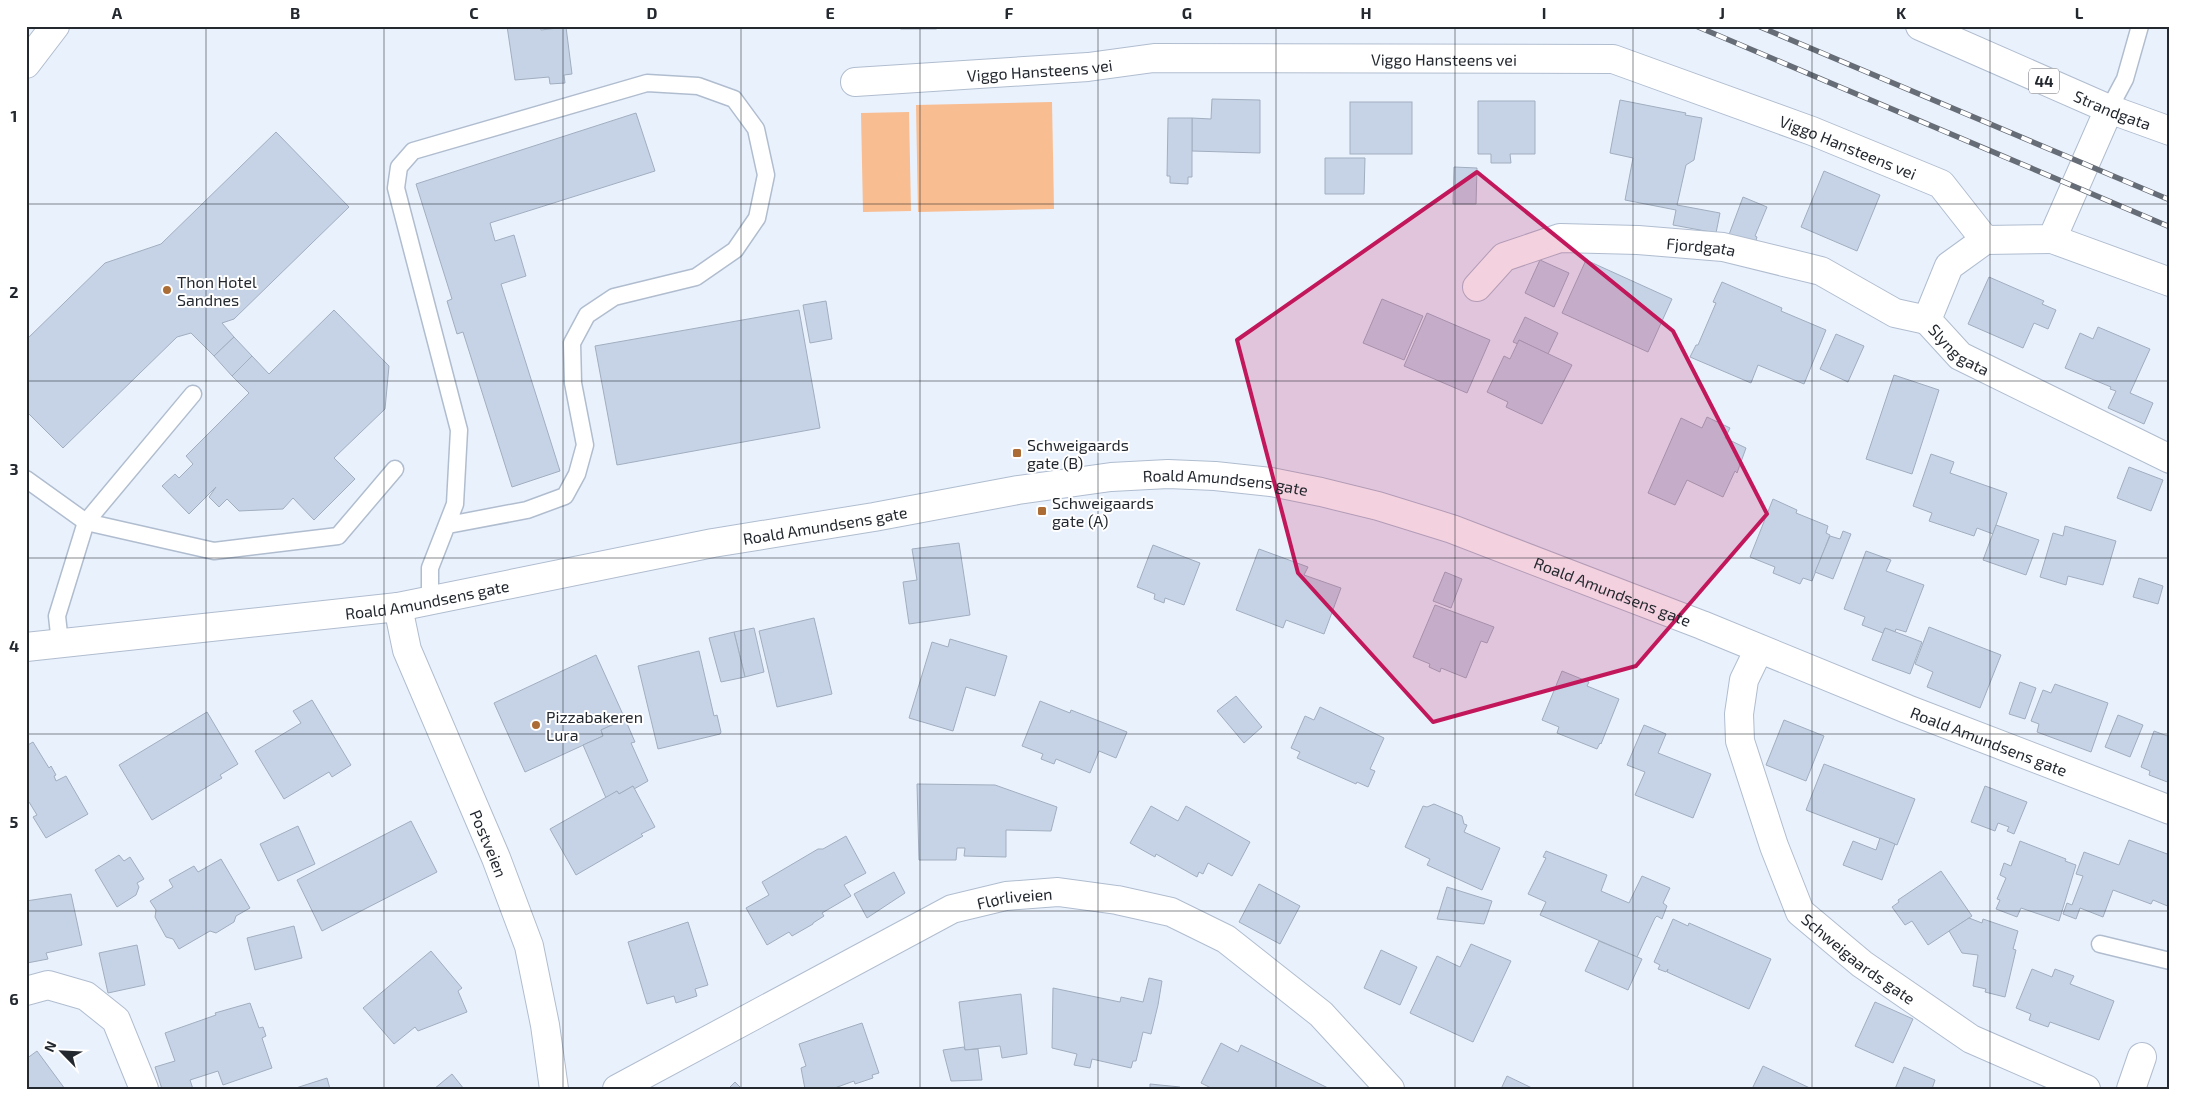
<svg xmlns="http://www.w3.org/2000/svg" width="2196" height="1115" viewBox="0 0 2196 1115" font-family="'Exo 2',sans-serif">
<rect width="100%" height="100%" fill="#e9f1fd"/>
<!-- green -->
<g fill="#f8bd90">
<polygon points="1052,102 1054,209 918,212 916,105"/>
<polygon points="909,112 911,211 863,212 861,113"/>
</g>
<!-- building -->
<g fill="#c6d3e6" stroke="#a1aec0">
<polygon points="507,26 540,26 541,30 566,27 572,74 564,75 565,83 550,84 549,77 515,80"/>
<rect x="901" y="26" width="35" height="3"/>
<polygon points="1212,99 1260,100 1260,153 1192,151 1192,118 1211,119"/>
<polygon points="1620,100 1686,113 1685,115 1702,118 1694,160 1686,165 1677,205 1720,213 1716,233 1673,225 1676,210 1625,200 1633,158 1610,153"/>
<polygon points="1478,101 1535,101 1535,154 1510,154 1511,163 1491,163 1491,154 1478,154"/>
<rect x="1350" y="102" width="62" height="52"/>
<polygon points="636,113 655,171 490,223 495,241 514,235 526,276 501,284 560,471 512,487 463,332 457,334 447,301 452,299 416,184"/>
<polygon points="1168,118 1192,118 1192,177 1188,177 1188,184 1170,183 1170,176 1167,176"/>
<polygon points="276,132 349,207 234,319 222,323 234,337 214,356 191,333 177,337 63,448 26,411 26,340 105,263 161,244"/>
<polygon points="1325,158 1365,158 1364,194 1325,194"/>
<polygon points="1454,167 1477,168 1476,204 1453,204"/>
<polygon points="1824,171 1880,195 1857,251 1801,227"/>
<polygon points="1743,197 1767,207 1755,236 1757,237 1755,244 1727,240"/>
<polygon points="1540,260 1569,273 1554,307 1525,293"/>
<polygon points="1586,260 1672,299 1648,352 1562,313"/>
<polygon points="1989,277 2044,301 2042,304 2056,310 2048,329 2034,323 2023,348 1968,324"/>
<polygon points="1722,282 1782,308 1781,311 1826,330 1804,384 1758,365 1751,383 1690,357 1696,345 1698,345 1716,303 1713,302"/>
<polygon points="1382,299 1423,316 1404,360 1363,343"/>
<polygon points="826,301 832,339 810,343 803,305"/>
<polygon points="334,310 389,366 385,409 334,458 355,479 314,520 293,498 283,509 239,511 227,499 219,507 209,497 216,487 189,514 162,486 175,474 179,478 193,464 186,456 249,393 232,376 252,356 269,374"/>
<polygon points="799,310 820,428 617,465 595,346"/>
<polygon points="1427,313 1490,340 1467,393 1404,366"/>
<polygon points="1525,317 1558,333 1548,354 1519,340 1518,344 1513,342"/>
<polygon points="2098,327 2150,349 2130,393 2153,403 2144,424 2108,408 2116,391 2110,389 2111,387 2065,368 2080,333 2093,339"/>
<polygon points="1836,334 1864,346 1848,382 1820,369"/>
<polygon points="234,337 252,356 232,376 214,356"/>
<polygon points="1519,340 1572,365 1542,424 1506,407 1508,402 1487,392 1504,356 1510,359"/>
<polygon points="1894,375 1939,390 1912,474 1866,459"/>
<polygon points="1707,417 1730,428 1725,438 1746,448 1737,473 1735,471 1723,497 1687,480 1675,505 1648,493 1681,418 1702,428"/>
<polygon points="1931,454 1954,462 1950,473 2007,493 1993,534 1977,528 1974,536 1929,521 1932,513 1913,506"/>
<polygon points="2129,467 2163,480 2151,511 2117,498"/>
<polygon points="1773,499 1797,510 1796,513 1828,526 1826,533 1830,535 1812,581 1803,578 1800,584 1773,573 1775,567 1750,557"/>
<polygon points="1996,525 2039,540 2026,575 1983,560"/>
<polygon points="2065,526 2116,541 2103,585 2068,576 2066,585 2040,577 2053,533 2063,536"/>
<polygon points="1843,531 1851,534 1833,579 1815,572 1830,536 1840,539"/>
<polygon points="959,543 970,615 909,624 903,582 917,580 912,549"/>
<polygon points="1153,545 1200,563 1184,605 1165,598 1164,603 1154,599 1155,594 1137,587"/>
<polygon points="1259,549 1308,567 1304,575 1341,588 1324,634 1286,620 1283,628 1236,610"/>
<polygon points="1866,551 1891,560 1886,571 1924,585 1906,632 1896,629 1895,632 1885,628 1883,633 1862,625 1865,617 1844,609"/>
<polygon points="1445,572 1462,579 1451,608 1433,601"/>
<polygon points="2139,578 2163,586 2158,604 2133,597"/>
<polygon points="1435,605 1494,627 1487,643 1481,641 1466,678 1441,668 1440,672 1429,667 1430,664 1413,657"/>
<polygon points="814,618 832,694 777,707 759,631"/>
<polygon points="1929,627 2001,655 1980,708 1927,687 1933,672 1915,664"/>
<polygon points="754,628 764,672 745,677 734,632"/>
<polygon points="1885,628 1922,642 1910,674 1872,660"/>
<polygon points="734,632 745,677 721,682 709,638"/>
<polygon points="950,639 1007,656 995,696 966,687 953,731 909,718 932,642 948,647"/>
<polygon points="699,651 714,716 717,715 721,732 720,734 658,749 638,666"/>
<polygon points="596,655 625,719 601,730 603,736 525,772 494,703"/>
<polygon points="1562,671 1589,682 1587,686 1619,699 1601,744 1600,743 1597,749 1557,733 1559,727 1542,720"/>
<polygon points="2020,682 2036,688 2025,719 2009,714"/>
<polygon points="2055,684 2108,703 2091,752 2037,732 2039,724 2031,721 2043,690 2051,693"/>
<polygon points="1236,696 1262,727 1244,743 1217,711"/>
<polygon points="312,700 351,765 332,777 329,772 284,799 255,751 301,723 293,711"/>
<polygon points="1040,701 1070,713 1071,710 1127,732 1116,758 1099,751 1090,773 1056,759 1054,764 1041,759 1043,754 1022,746"/>
<polygon points="1320,707 1384,738 1370,769 1375,771 1368,787 1357,782 1356,784 1297,758 1300,752 1291,748 1305,716 1314,720"/>
<polygon points="207,712 238,764 220,775 222,778 152,820 119,765"/>
<polygon points="2118,715 2143,725 2130,757 2105,747"/>
<polygon points="625,719 635,742 631,743 648,781 634,789 633,786 619,794 617,791 606,798 583,745 603,736 601,730"/>
<polygon points="1784,720 1824,736 1806,781 1766,765"/>
<polygon points="1644,725 1666,734 1658,753 1711,774 1693,818 1635,795 1645,772 1627,765"/>
<polygon points="2154,731 2170,737 2170,783 2149,775 2150,771 2141,767"/>
<polygon points="33,742 49,768 51,766 56,775 54,776 56,781 66,776 88,814 46,838 33,817 37,815 29,802 26,804 26,746"/>
<polygon points="1824,764 1915,799 1897,845 1806,810"/>
<polygon points="917,784 995,785 1057,807 1051,831 1006,830 1006,857 964,856 965,848 957,848 956,860 919,860"/>
<polygon points="633,786 655,827 641,834 643,836 576,875 550,829 617,791 619,794"/>
<polygon points="1985,786 2027,802 2014,834 2007,831 2009,827 1998,823 1995,831 1971,822"/>
<polygon points="1434,804 1462,816 1464,824 1467,825 1464,832 1500,848 1482,890 1427,865 1430,859 1405,847 1423,806 1427,807"/>
<polygon points="1151,806 1178,821 1186,806 1250,842 1232,876 1208,863 1203,874 1199,872 1197,877 1156,854 1155,857 1130,843"/>
<polygon points="411,821 437,872 322,931 297,880"/>
<polygon points="298,826 315,864 278,881 260,844"/>
<polygon points="846,836 866,873 844,885 851,896 822,913 824,916 813,923 813,924 792,936 789,932 767,945 746,908 769,895 762,882 818,849 823,849"/>
<polygon points="1880,838 1895,844 1882,880 1843,865 1853,841 1876,850"/>
<polygon points="2129,840 2170,855 2170,907 2153,900 2151,904 2113,890 2103,917 2080,908 2076,919 2063,914 2067,903 2072,905 2083,876 2076,874 2084,852 2119,865"/>
<polygon points="2020,841 2066,859 2065,861 2076,865 2059,921 2021,908 2017,917 1996,909 2000,900 1997,899 2006,878 2000,875 2004,863 2011,866"/>
<polygon points="1546,851 1607,875 1601,891 1629,903 1642,876 1670,888 1663,903 1667,906 1662,919 1657,916 1655,918 1637,957 1540,915 1546,902 1528,894 1546,858 1543,857"/>
<polygon points="119,855 124,861 130,857 144,879 137,883 139,887 136,895 117,907 95,870"/>
<polygon points="221,859 250,908 236,916 234,922 216,933 210,931 179,949 173,939 166,937 155,917 156,910 150,901 173,887 169,880 194,866 198,872"/>
<polygon points="1941,871 1972,916 1928,945 1912,921 1905,925 1892,907 1899,902 1898,900"/>
<polygon points="894,872 905,893 867,918 854,894"/>
<polygon points="1259,884 1300,906 1280,944 1239,922"/>
<polygon points="1447,887 1492,901 1484,924 1437,919"/>
<polygon points="71,894 82,945 46,953 48,959 27,963 26,901"/>
<polygon points="1969,918 1982,923 1983,919 2018,931 2013,949 2016,950 2005,997 1985,992 1986,989 1973,986 1978,955 1962,953 1949,931"/>
<polygon points="1673,919 1688,926 1689,923 1771,959 1749,1009 1667,972 1668,969 1666,972 1658,969 1660,965 1654,962"/>
<polygon points="688,922 708,985 695,989 697,996 676,1003 674,996 647,1004 628,942"/>
<polygon points="294,926 302,958 255,970 247,938"/>
<polygon points="1599,941 1642,959 1628,990 1585,971"/>
<polygon points="1471,944 1511,961 1473,1042 1410,1013 1437,956 1460,967"/>
<polygon points="137,945 145,985 108,993 99,953"/>
<polygon points="1381,950 1417,967 1400,1005 1364,988"/>
<polygon points="431,951 462,988 458,991 467,1012 418,1031 415,1027 394,1044 363,1008"/>
<polygon points="2032,969 2052,977 2055,969 2074,976 2070,984 2114,1001 2099,1040 2050,1022 2048,1027 2029,1020 2031,1014 2016,1008"/>
<polygon points="1149,978 1162,981 1158,1005 1151,1034 1143,1032 1136,1061 1133,1061 1131,1068 1092,1059 1090,1068 1074,1065 1077,1054 1052,1048 1053,988 1120,1002 1121,997 1143,1002"/>
<polygon points="1021,994 1027,1054 1002,1058 1000,1046 965,1050 959,1002"/>
<polygon points="1875,1002 1913,1019 1893,1063 1855,1046"/>
<polygon points="250,1003 259,1028 263,1027 266,1036 262,1038 272,1068 223,1085 218,1071 190,1080 193,1089 162,1089 155,1067 175,1061 165,1033 216,1015 215,1013"/>
<polygon points="862,1023 879,1073 872,1075 873,1078 855,1084 854,1081 832,1089 805,1089 801,1068 806,1066 799,1044"/>
<polygon points="1221,1043 1238,1052 1241,1045 1328,1088 1213,1089 1201,1083"/>
<polygon points="964,1047 965,1050 978,1049 982,1080 951,1081 943,1050"/>
<polygon points="37,1051 65,1089 26,1089 26,1059"/>
<polygon points="1763,1066 1812,1089 1752,1089"/>
<polygon points="1904,1067 1935,1080 1932,1089 1895,1089"/>
<polygon points="452,1074 464,1089 434,1089"/>
<polygon points="1507,1076 1534,1089 1501,1089"/>
<polygon points="327,1078 330,1089 296,1089 296,1088"/>
<polygon points="735,1082 742,1089 728,1089"/>
<polygon points="1150,1084 1180,1087 1180,1089 1150,1089"/>
</g>
<g fill="none" stroke-linecap="round" stroke-linejoin="round">
<!-- lane casing -->
<g stroke="#b0bdcf" stroke-width="19">
<g id="lane">
<polyline points="2109,109 2125,79 2140,26"/>
<polyline points="26,479 86,522 214,551 338,536 395,469"/>
<polyline points="430,601 430,568 455,504 459,430 396,188 399,167 413,151 647,83 698,86 734,99 756,129 766,175 757,218 735,250 696,277 614,297 587,315 572,343 573,383 585,445 577,474 565,496 527,510 448,525"/>
<polyline points="60,643 57,616 86,522 193,394"/>
<polyline points="2100,944 2170,961"/>
</g>
</g>
<!-- street casing -->
<g stroke="#b0bdcf" stroke-width="30">
<g id="street">
<path id="s1" d="M855,82L1088,67L1154,58L1613,59L1812,131L1941,184L1985,240"/>
<path id="s2" d="M2109,109L2052,239L1985,240L1949,266L1927,320L1960,356L2170,459"/>
<polyline points="2052,239 2170,282"/>
<path id="s3" d="M1477,287L1504,257L1560,238L1638,240L1723,247L1821,271L1895,313L1927,320"/>
<path id="s4" d="M1759,649L1744,680L1739,714L1740,741L1774,846L1800,912L1862,964L1971,1039L2086,1089"/>
<polyline points="26,991 48,985 86,996 116,1020 144,1089"/>
<path id="s5" d="M617,1089L952,909L1006,896L1058,892L1117,900L1171,912L1226,939L1321,1014L1390,1089"/>
<polyline points="2131,1089 2142,1057"/>
</g>
</g>
<!-- secondary casing -->
<g stroke="#b0bdcf" stroke-width="30">
<g id="secondary">
<path id="s6" d="M398,607L407,650L496,858L529,946L545,1025L554,1089"/>
<path id="s7" d="M26,647L398,607L713,543L874,517L1018,490L1111,477L1168,474L1215,476L1271,482L1321,492L1378,506L1452,529L1702,625L1907,709L2170,810"/>
</g>
</g>
<!-- primary casing -->
<g stroke="#b0bdcf" stroke-width="30">
<g id="primary">
<path id="s8" d="M1920,26L2109,109L2170,131"/>
<polyline points="26,64 55,26"/>
</g>
</g>
<!-- lane -->
<use href="#lane" stroke="#fff" stroke-width="16"/>
<!-- street -->
<use href="#street" stroke="#fff" stroke-width="28"/>
<!-- secondary -->
<use href="#secondary" stroke="#fff" stroke-width="28"/>
<!-- primary -->
<use href="#primary" stroke="#fff" stroke-width="28"/>
<!-- rail casing -->
<g stroke="#676d76" stroke-width="5.5">
<g id="rail">
<polyline points="1696,26 2170,227"/>
<polyline points="1758,26 2170,200"/>
</g>
</g>
<!-- rail -->
<use href="#rail" stroke="#fff" stroke-width="4" stroke-dasharray="11" stroke-linecap="butt"/>
</g>
<!-- marked area -->
<path fill="#c2185b" fill-opacity="0.2" stroke="#c2185b" stroke-width="4" stroke-linejoin="round" d="M1477,172L1673,331L1767,514L1636,666L1433,722L1298,573L1237,340Z"/>
<!-- grid -->
<path fill="none" stroke="#242930" stroke-width="1" stroke-opacity="0.55" d="M206,26V1089M384,26V1089M563,26V1089M741,26V1089M920,26V1089M1098,26V1089M1276,26V1089M1455,26V1089M1633,26V1089M1812,26V1089M1990,26V1089M26,204H2170M26,381H2170M26,558H2170M26,734H2170M26,911H2170"/>
<!-- markers -->
<g fill="#ac6c35" stroke="#fff" stroke-width="2">
<circle cx="167" cy="290" r="5"/>
<rect x="1012" y="448" width="10" height="10" rx="2.5"/>
<rect x="1037" y="506" width="10" height="10" rx="2.5"/>
<circle cx="536" cy="725" r="5"/>
</g>
<g text-anchor="middle" dominant-baseline="central" stroke-width="4" stroke-linejoin="round" paint-order="stroke">
<!-- shield labels -->
<rect fill="#fff" stroke="#66696e" stroke-width="1" x="2029" y="68.5" width="30" height="25" rx="4"/>
<g font-size="15" font-weight="bold" fill="#242930">
<text x="2044" y="81">44</text>
</g>
<!-- street labels -->
<g font-size="16" fill="#242930" stroke="#fff">
<text stroke="none"><textPath href="#s1" startOffset="590">Viggo Hansteens vei</textPath></text>
<text stroke="none"><textPath href="#s1" startOffset="185">Viggo Hansteens vei</textPath></text>
<text stroke="none"><textPath href="#s8" startOffset="210">Strandgata</textPath></text>
<text stroke="none"><textPath href="#s1" startOffset="1010">Viggo Hansteens vei</textPath></text>
<text stroke="none"><textPath href="#s3" startOffset="241">Fjordgata</textPath></text>
<text stroke="none"><textPath href="#s2" startOffset="356">Slynggata</textPath></text>
<text stroke="none"><textPath href="#s7" startOffset="1214">Roald Amundsens gate</textPath></text>
<text stroke="none"><textPath href="#s7" startOffset="809">Roald Amundsens gate</textPath></text>
<text stroke="none"><textPath href="#s7" startOffset="1619">Roald Amundsens gate</textPath></text>
<text stroke="none"><textPath href="#s7" startOffset="404">Roald Amundsens gate</textPath></text>
<text stroke="none"><textPath href="#s7" startOffset="2024">Roald Amundsens gate</textPath></text>
<text stroke="none"><textPath href="#s6" startOffset="254">Postveien</textPath></text>
<text stroke="none"><textPath href="#s5" startOffset="444">Flørliveien</textPath></text>
<text stroke="none"><textPath href="#s4" startOffset="352">Schweigaards gate</textPath></text>
</g>
<!-- poi labels -->
<g font-size="16" fill="#242930" stroke="#fff" text-anchor="start">
<text x="177" y="281">Thon Hotel<tspan x="177" dy="18">Sandnes</tspan></text>
<text x="1027" y="444">Schweigaards<tspan x="1027" dy="18">gate (B)</tspan></text>
<text x="1052" y="502">Schweigaards<tspan x="1052" dy="18">gate (A)</tspan></text>
<text x="546" y="716">Pizzabakeren<tspan x="546" dy="18">Lura</tspan></text>
</g>
</g>
<!-- border -->
<rect width="2196" height="1115" fill="none" stroke="#ffffff" stroke-width="55"/>
<!-- north arrow -->
<g transform="translate(62 1052) rotate(294)" stroke="#ffffff" stroke-width="4" paint-order="stroke">
<path d="M0-4L9 19L0 12L-9 19Z" fill="#242930"/>
<text y="-8" font-size="14" font-weight="bold" text-anchor="middle" fill="#242930">N</text>
</g>
<rect x="28" y="28" width="2140" height="1060" fill="none" stroke="#242930" stroke-width="2"/>
<g font-size="16" text-anchor="middle" font-weight="bold" fill="#242930">
<text x="117" y="19">A</text>
<text x="295" y="19">B</text>
<text x="474" y="19">C</text>
<text x="652" y="19">D</text>
<text x="830" y="19">E</text>
<text x="1009" y="19">F</text>
<text x="1187" y="19">G</text>
<text x="1366" y="19">H</text>
<text x="1544" y="19">I</text>
<text x="1722" y="19">J</text>
<text x="1901" y="19">K</text>
<text x="2079" y="19">L</text>
<text x="14" y="122">1</text>
<text x="14" y="298">2</text>
<text x="14" y="475">3</text>
<text x="14" y="652">4</text>
<text x="14" y="828">5</text>
<text x="14" y="1005">6</text>
</g>
</svg>
